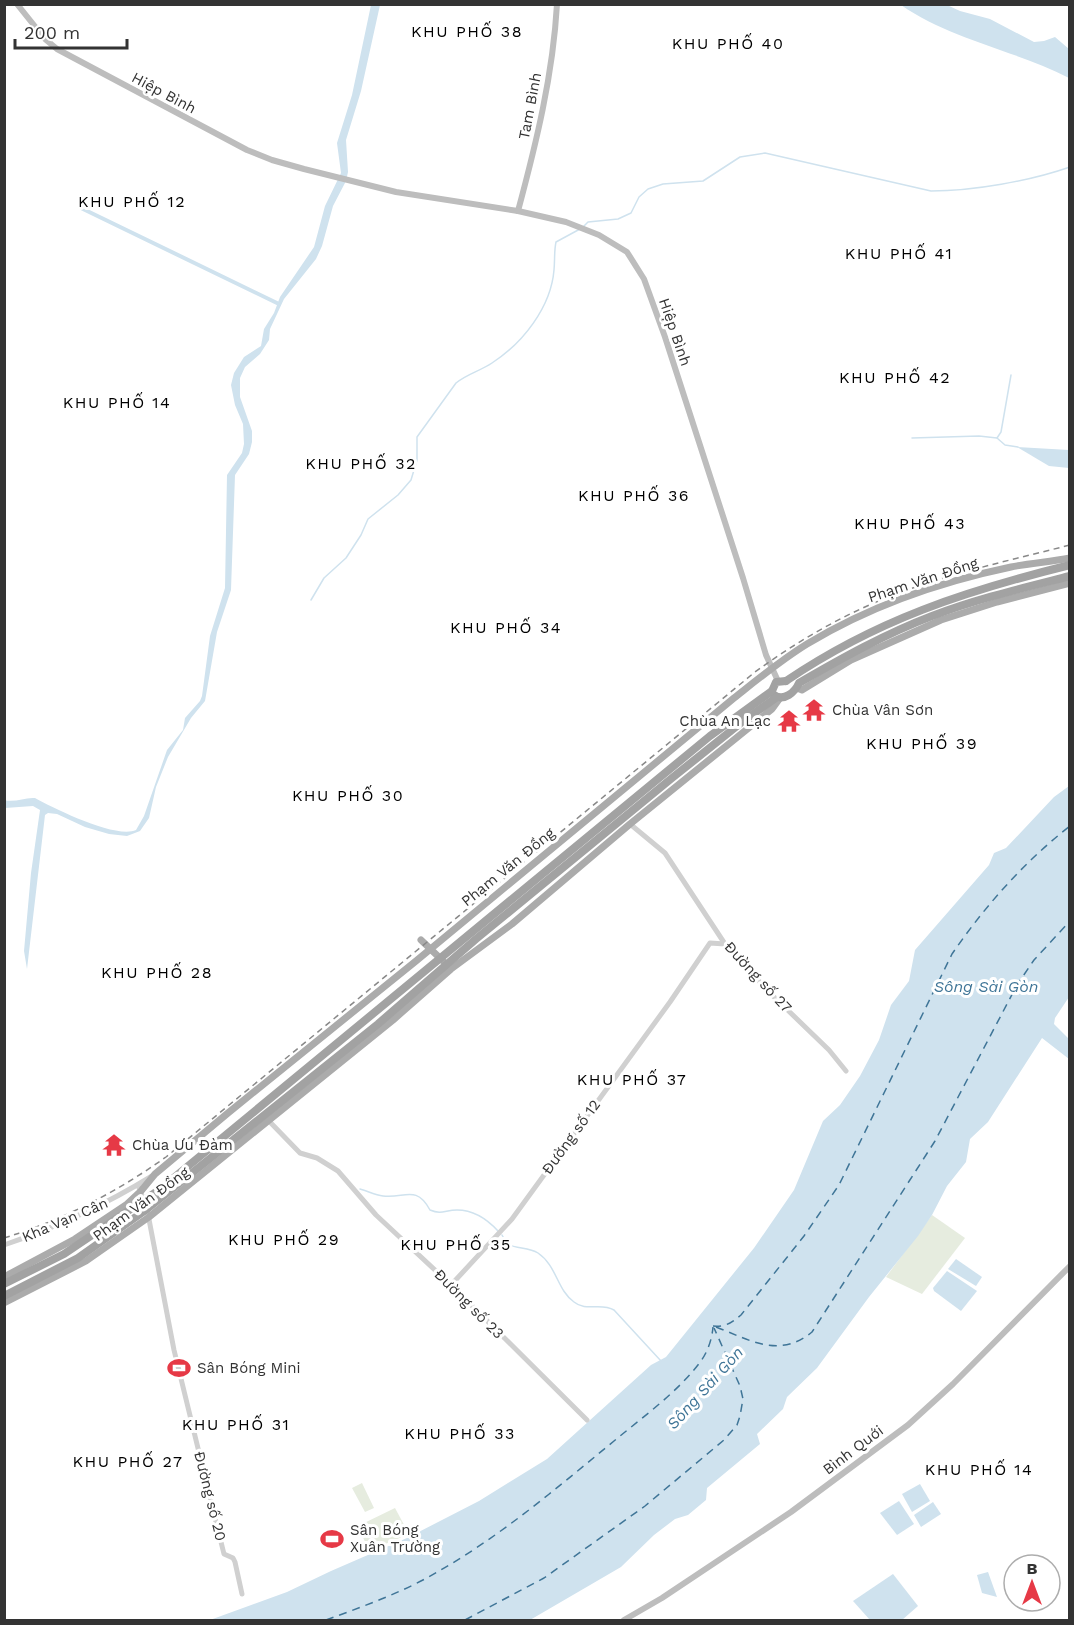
<svg xmlns="http://www.w3.org/2000/svg" width="1074" height="1625" viewBox="0 0 1074 1625" font-family="'Work Sans',sans-serif">
<rect width="100%" height="100%" fill="#fff"/>
<!-- green -->
<g fill="#e6ecdf">
<polygon points="932,1215 965,1238 922,1294 886,1277"/>
<polygon points="362,1483 374,1508 365,1512 352,1488"/>
<polygon points="395,1508 409,1534 369,1551 358,1526"/>
</g>
<!-- water -->
<g fill="#cfe2ee">
<path d="M371,5H380L361,91L346,140L348,172L346,181L333,206L322,246L316,259L284,299L270,329L269,340L260,354L245,367L240,378V397L252,431V442L249,454L235,475L231,590L217,632L205,701L191,718L168,757L156,787L149,818L140,831L127,836L109,834L85,827L57,814L48,813L45,815L27,969L24,951L31,873L40,810L33,806L5,808L4,800C15,803 25,797 35,798C55,809 116,839 136,830L144,816L167,750L183,730L185,718L200,701L202,696L210,636L225,588L227,475L242,453L244,444L243,424L235,405L231,385L234,373L244,357L261,346L264,329L274,313L280,297L314,247L325,206L341,173L337,143L352,95Z"/>
<path d="M901,5H947L960,11L990,19L1034,42L1044,41L1055,37L1069,49V78C1015,50 951,40 901,5Z"/>
<polygon points="1017,447 1069,450 1069,468 1049,466"/>
<polygon points="1069,786 1069,997 1055,1018 1054,1024 1069,1039 1069,1059 1042,1038 988,1122 970,1139 966,1162 947,1186 932,1215 918,1236 869,1297 817,1368 787,1397 783,1409 757,1434 760,1444 707,1488 706,1500 688,1515 675,1519 654,1535 621,1567 530,1620 210,1620 287,1592 331,1571 407,1538 479,1501 547,1459 651,1365 666,1357 754,1248 794,1190 823,1121 840,1105 860,1076 879,1040 891,1005 909,981 915,950 989,865 994,853 1006,848 1054,797"/>
<polygon points="956,1259 982,1277 976,1286 948,1269"/>
<polygon points="947,1271 977,1291 961,1311 934,1291 933,1288"/>
<polygon points="920,1484 930,1501 912,1512 902,1494"/>
<polygon points="899,1501 914,1524 897,1535 880,1513"/>
<polygon points="933,1502 941,1514 921,1527 914,1515"/>
<polygon points="988,1572 997,1597 982,1593 977,1575"/>
<polygon points="893,1574 918,1606 902,1620 870,1620 853,1601"/>
</g>
<g fill="none" stroke-linecap="round" stroke-linejoin="round">
<!-- stream -->
<g stroke="#cfe2ee" stroke-width="1.5">
<path d="M584,226L588,222L618,219L631,213L639,197L648,189L663,184L703,181L740,157L765,153L931,191C973,191 1030,181 1070,167"/>
<polyline points="912,438 979,436 997,438 1005,445 1018,447"/>
<polyline points="997,438 1001,432 1011,375"/>
<path d="M311,600L324,578L346,558L361,535L368,519L398,495L411,480L417,460V437L456,383C467,374 480,371 492,363C523,343 551,307 554,270C555,260 554,251 556,242L580,229"/>
<path d="M360,1189C367,1191 376,1195 383,1196C404,1199 416,1184 430,1210C442,1215 445,1210 457,1210C474,1210 487,1219 498,1231"/>
<path d="M502,1235L507,1244C517,1249 529,1247 538,1253C557,1266 557,1290 574,1302C586,1312 601,1302 614,1310L661,1361"/>
</g>
<!-- canal -->
<polyline stroke="#cfe2ee" stroke-width="4" points="81,208 279,304"/>
<!-- ferry -->
<g stroke="#3f7597" stroke-width="1.5" stroke-dasharray="8 6" stroke-linecap="butt">
<path d="M713,1326C726,1327 731,1323 741,1315L804,1236L839,1185L952,954C985,906 1024,862 1070,826"/>
<path d="M716,1327C750,1340 779,1359 812,1332L935,1141L1017,985L1034,960L1070,921"/>
<path d="M326,1620C364,1606 404,1592 439,1571C502,1535 558,1487 614,1441C644,1416 678,1392 701,1361C708,1351 712,1339 713,1327"/>
<polyline points="465,1620 544,1578 645,1506 724,1440 737,1425 740,1416 743,1399 740,1386 714,1328"/>
</g>
<!-- tertiary -->
<g stroke="#d0d0d0" stroke-width="5">
<polyline points="630,824 665,853 725,944 770,993 829,1050 846,1071"/>
<polyline points="267,1119 300,1153 317,1158 338,1171 376,1215 451,1285 587,1420"/>
<polyline points="138,1185 147,1209 174,1350 217,1526 224,1554 233,1558 235,1562 242,1594"/>
<path d="M4,1245C57,1227 105,1205 152,1176"/>
<polyline points="451,1285 512,1219 670,1002 710,943 725,944"/>
</g>
<!-- secondary -->
<g stroke="#bdbdbd" stroke-width="6">
<polyline points="17,4 45,39 57,49 247,150 272,160 304,169 396,192 518,211 566,222 599,235 627,252 644,279 665,337 743,578 766,655 778,681"/>
<path d="M518,211C536,144 553,75 557,4"/>
<polyline points="624,1620 662,1598 791,1512 908,1425 953,1384 1070,1266"/>
</g>
<!-- primary -->
<g stroke="#ababab" stroke-width="7">
<polyline points="797,688 802,690 851,660 941,620 997,602 1070,583"/>
<polyline points="421,940 443,961"/>
<path d="M4,1277L75,1239L126,1205L141,1191L155,1174L228,1113L416,961L734,698C758,679 781,660 807,644C870,606 939,582 1011,567C1030,563 1050,562 1070,558"/>
<polyline points="4,1303 86,1261 149,1217 393,1020 451,969 512,924 630,824 772,709 780,698"/>
</g>
<!-- trunk -->
<g stroke="#a2a2a2" stroke-width="8">
<path d="M786,681C876,620 965,591 1070,565"/>
<polyline points="772,691 776,682 786,681"/>
<path d="M774,695C784,702 795,692 799,683C842,658 885,634 932,616C976,599 1023,588 1070,576"/>
<polyline points="4,1284 64,1254 159,1190 710,736 772,691"/>
<polyline points="4,1296 78,1258 147,1209 378,1024 476,939 672,778 742,722 777,697"/>
</g>
<!-- rail -->
<path stroke="#888" stroke-width="1.5" stroke-dasharray="6 4.5" stroke-linecap="butt" d="M4,1238C63,1220 117,1192 166,1157L755,672C799,640 846,613 896,594C952,573 1011,560 1070,545"/>
</g>
<!-- icons -->
<defs>
<g id="temple-bare" transform="scale(1.8)"><path d="M0-6L5-2H3V0L6.5 2.5H4V6H1.5V3h-3V6H-4V2.5H-6.5L-3 0V-2H-5Z" fill="#e63946" stroke="#fff" stroke-width="2.5" paint-order="stroke"/></g>
<g id="stadium-bare" transform="scale(1.8)"><path d="M0-5a6.5 5 0 1 0 0 10a6.5 5 0 1 0 0-10ZM-3.5-1.8h7v3.6h-7Z" fill="#e63946" stroke="#fff" stroke-width="2.5" paint-order="stroke"/></g>
</defs>
<g fill-rule="evenodd">
<use href="#temple-bare" x="814" y="710"/>
<use href="#temple-bare" x="789" y="721"/>
<use href="#temple-bare" x="114" y="1145"/>
<use href="#stadium-bare" x="179" y="1368"/>
<use href="#stadium-bare" x="332" y="1539"/>
</g>
<g text-anchor="middle" dominant-baseline="central" stroke-width="6" stroke-linejoin="round" paint-order="stroke">
<!-- street labels -->
<g font-size="15" fill="#333" stroke="#fff">
<text transform="translate(164 93) rotate(28)">Hiệp Bình</text>
<text transform="translate(530 106) rotate(-79)">Tam Bình</text>
<text transform="translate(675 332) rotate(71)">Hiệp Bình</text>
<text transform="translate(923 580) rotate(-18)">Phạm Văn Đồng</text>
<text transform="translate(508 867) rotate(-39)">Phạm Văn Đồng</text>
<text transform="translate(758 977) rotate(47)">Đường số 27</text>
<text transform="translate(571 1137) rotate(-54)">Đường số 12</text>
<text transform="translate(141 1204) rotate(-36)">Phạm Văn Đồng</text>
<text transform="translate(65 1220) rotate(-23)">Kha Vạn Cân</text>
<text transform="translate(469 1304) rotate(45)">Đường số 23</text>
<text transform="translate(853 1450) rotate(-37)">Bình Quới</text>
<text transform="translate(210 1496) rotate(76)">Đường số 20</text>
</g>
<!-- poi labels -->
<g font-size="15" fill="#333" stroke="#fff" text-anchor="start">
<text x="832" y="710">Chùa Vân Sơn</text>
<text x="771" y="721" text-anchor="end">Chùa An Lạc</text>
<text x="132" y="1145">Chùa Ưu Đàm</text>
<text x="197" y="1368">Sân Bóng Mini</text>
<text x="350" y="1530">Sân Bóng<tspan x="350" dy="17">Xuân Trường</tspan></text>
</g>
<!-- neighbourhood labels -->
<g font-size="16" letter-spacing="1.5" fill="#000" stroke="#fff">
<text x="467" y="31">KHU PHỐ 38</text>
<text x="728" y="43">KHU PHỐ 40</text>
<text x="132" y="201">KHU PHỐ 12</text>
<text x="899" y="253">KHU PHỐ 41</text>
<text x="895" y="377">KHU PHỐ 42</text>
<text x="117" y="402">KHU PHỐ 14</text>
<text x="361" y="463">KHU PHỐ 32</text>
<text x="634" y="495">KHU PHỐ 36</text>
<text x="910" y="523">KHU PHỐ 43</text>
<text x="506" y="627">KHU PHỐ 34</text>
<text x="922" y="743">KHU PHỐ 39</text>
<text x="348" y="795">KHU PHỐ 30</text>
<text x="157" y="972">KHU PHỐ 28</text>
<text x="632" y="1079">KHU PHỐ 37</text>
<text x="284" y="1239">KHU PHỐ 29</text>
<text x="456" y="1244">KHU PHỐ 35</text>
<text x="236" y="1424">KHU PHỐ 31</text>
<text x="460" y="1433">KHU PHỐ 33</text>
<text x="128" y="1461">KHU PHỐ 27</text>
<text x="979" y="1469">KHU PHỐ 14</text>
</g>
<!-- water labels -->
<g font-size="16" font-style="italic" fill="#3f7597" stroke="#fff">
<text x="986" y="986">Sông Sài Gòn</text>
<text transform="translate(705 1388) rotate(-48)">Sông Sài Gòn</text>
</g>
</g>
<!-- border -->
<rect width="1074" height="1625" fill="none" stroke="#333333" stroke-width="12"/>
<!-- north arrow -->
<g transform="translate(1032 1583)"><circle r="28" fill="#ffffff" stroke="#adadad" stroke-width="1.5"/>
<path d="M0-4.5L10 22L0 15L-10 22Z" fill="#e63946"/>
<text y="-9" font-size="16" font-weight="bold" text-anchor="middle" fill="#333333">B</text>
</g>
<!-- scale -->
<path d="M15 39v9h112v-9" fill="none" stroke="#333333" stroke-width="3"/>
<text x="24" y="39" font-size="18" fill="#333333" stroke="#ffffff" stroke-width="4.5" paint-order="stroke">200 m</text>
</svg>
